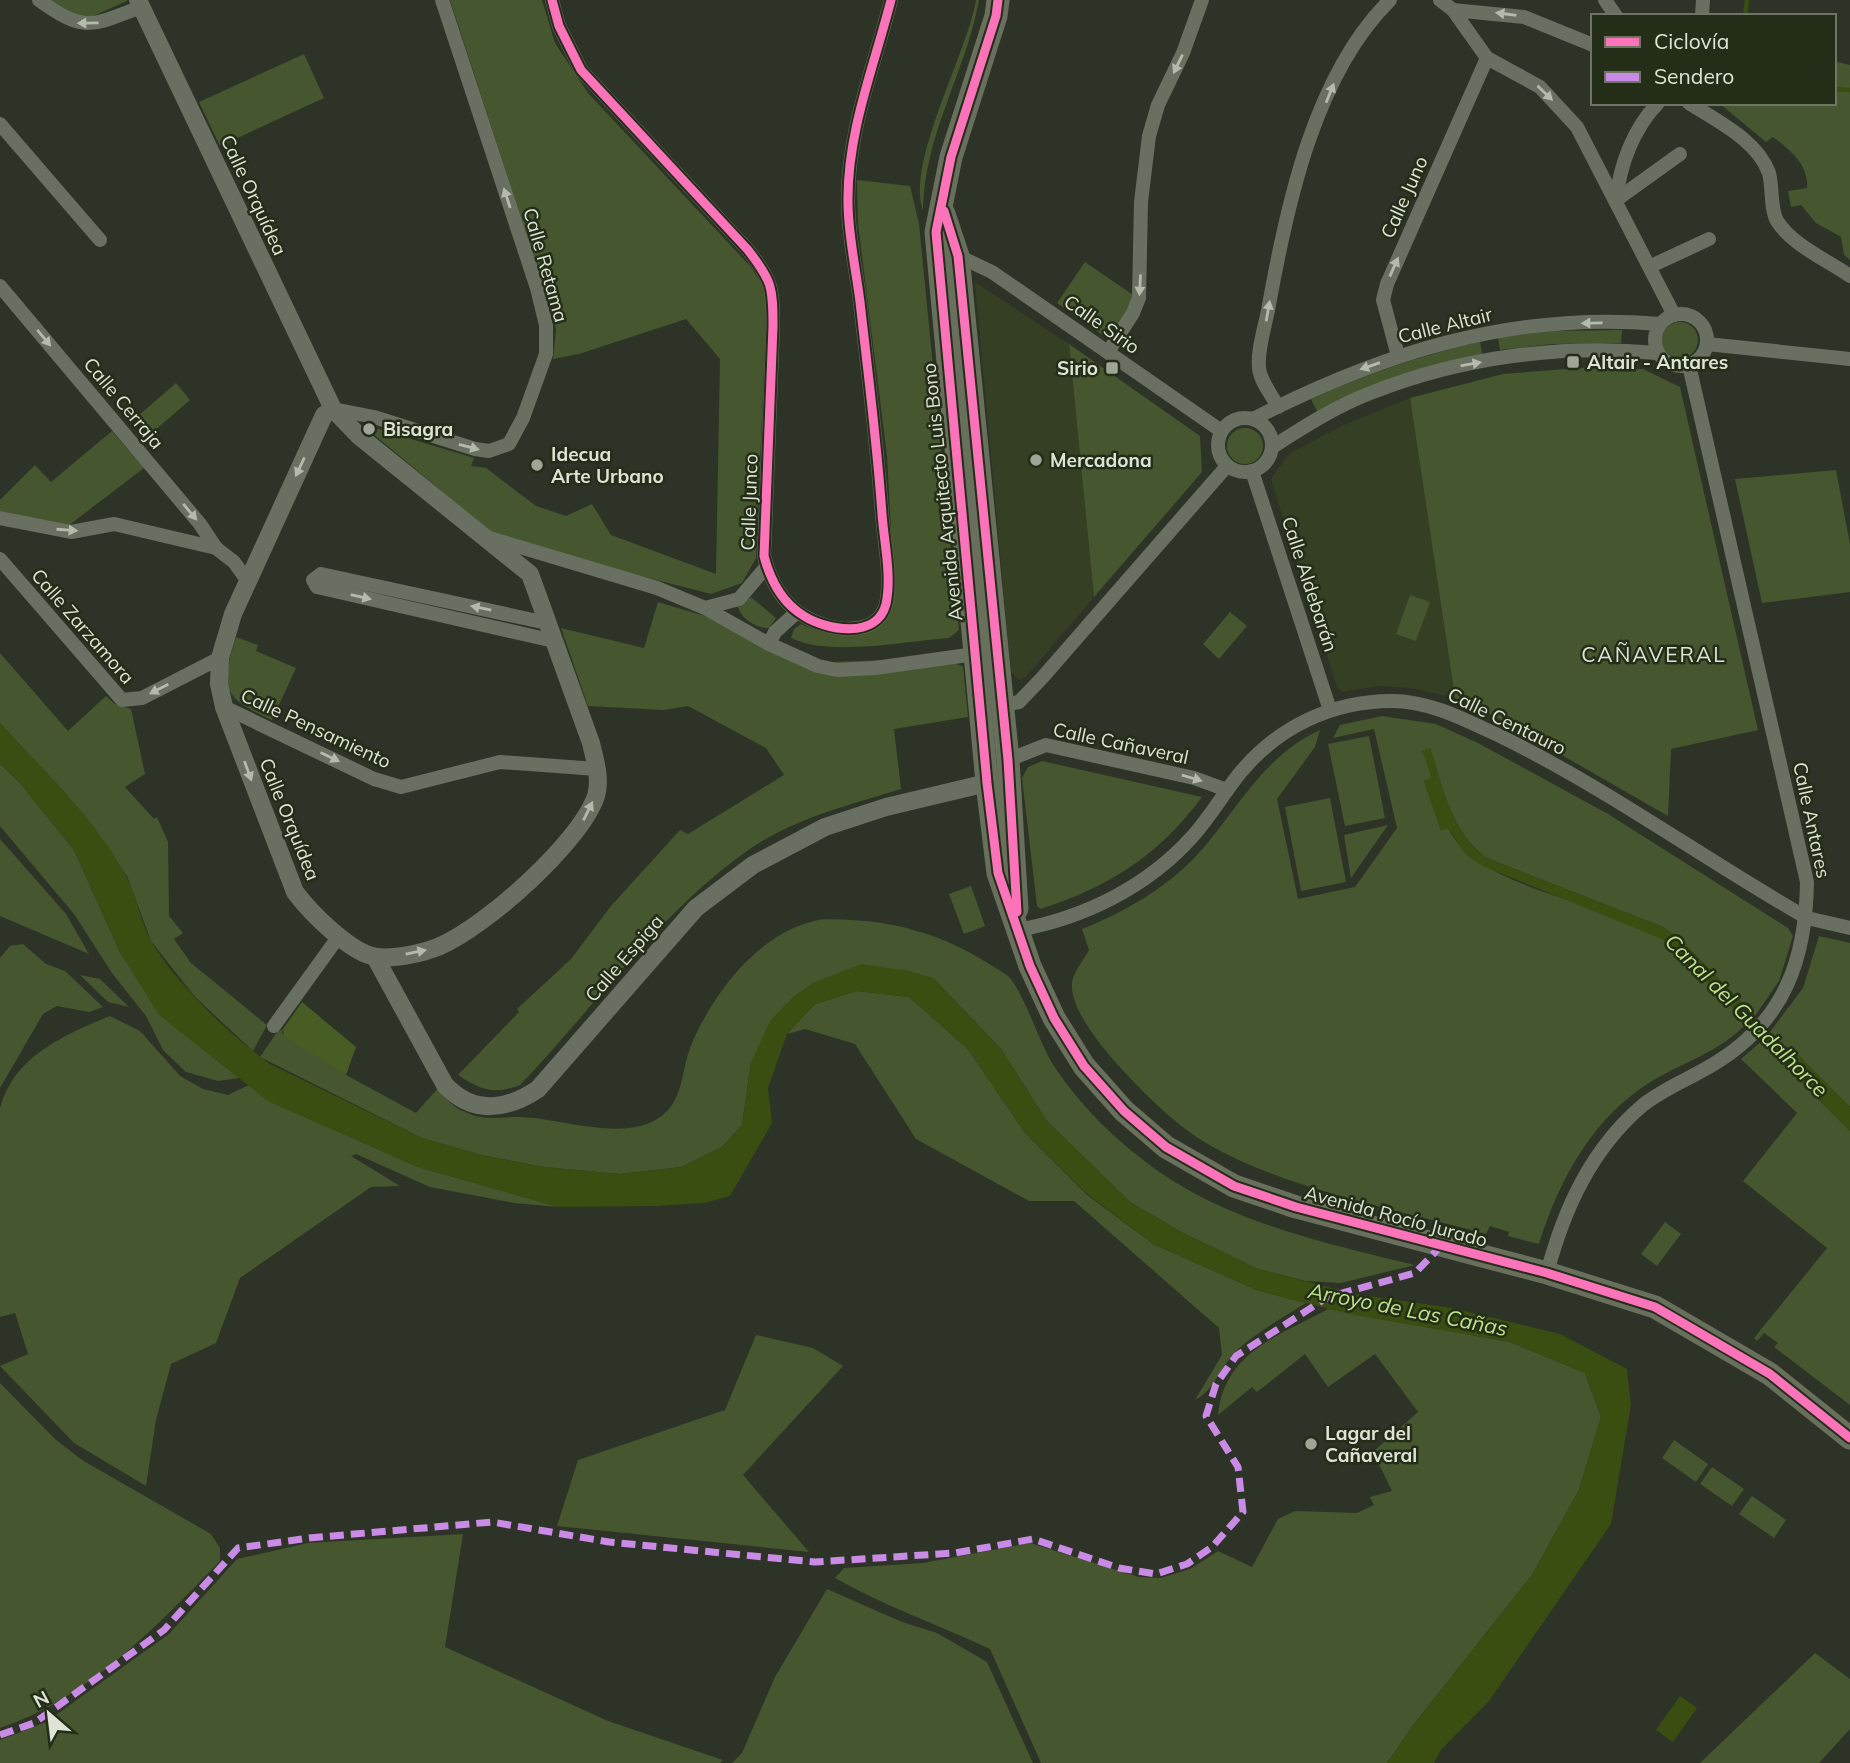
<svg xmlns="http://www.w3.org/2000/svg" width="1850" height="1763" viewBox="0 0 1850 1763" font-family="Mulish,sans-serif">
<rect width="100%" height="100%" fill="#2d3326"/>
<!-- built -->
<g fill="#343f24">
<polygon points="975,282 1069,344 1094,597 1026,677 1019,680 1011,672"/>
<polygon points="1410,398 1455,698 1411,688 1378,686 1342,692 1337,687 1272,483 1272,477 1290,453 1344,425"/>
</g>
<!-- green -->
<g fill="#46562f">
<polygon points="51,0 127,0 127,1 91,17 78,17"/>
<polygon points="450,0 542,0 555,43 588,93 750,266 763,285 767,300 756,558 742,583 711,594 563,556 492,533 372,433 375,428 474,458 471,466 486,468 536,506 566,516 592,504 611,535 716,574 720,359 686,319 579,354 553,359 556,330 553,316"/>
<path d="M976,0H979C966,72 924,135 923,210C906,162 967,54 976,0Z"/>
<polygon points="304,54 324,98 220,146 199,102"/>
<path d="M1834,61L1850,65V260L1844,255L1841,237L1816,223L1801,205L1791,207L1788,191L1807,188C1809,165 1790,150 1773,137L1766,142L1719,103H1834Z"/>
<path d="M857,180L910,186L919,224L959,630L949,638C906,641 830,657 791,638L794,629L801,624C825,635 846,638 871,630L894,585L887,456L858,224Z"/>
<polygon points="1085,262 1133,295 1126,313 1108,339 1057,303"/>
<circle cx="1680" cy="340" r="18"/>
<polygon points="1622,330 1621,343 1552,344 1500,350 1498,337 1553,331"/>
<path d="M1480,341L1482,354L1369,386L1317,411L1311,399C1366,374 1421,356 1480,341Z"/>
<polygon points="1069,344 1200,436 1202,472 1094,597"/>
<polygon points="1579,368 1643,369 1680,387 1758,730 1671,749 1668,816 1478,707 1455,698 1410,398 1503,374"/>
<polygon points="176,383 190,400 153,432 138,416"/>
<circle cx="1245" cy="446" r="18"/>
<polygon points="112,431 144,468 68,526 0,511 0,500 35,465 51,482"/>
<polygon points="1836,470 1850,544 1850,592 1762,603 1735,479"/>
<polygon points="1410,595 1430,602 1416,641 1396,634"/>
<path d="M751,597L776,618L769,628C758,629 741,619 738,607Z"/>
<path d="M658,602L708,617L800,663L946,658L963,667L968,717L894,729L901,789C849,805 792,819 747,851C658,914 595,1007 520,1085C495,1095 480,1090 458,1075L519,1012L517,1009L571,959L611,906L680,830L688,834L784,775L766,748L688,706L664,710L588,706L561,628L644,648Z"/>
<polygon points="1230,612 1247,626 1219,659 1203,644"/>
<path d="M236,637L258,645L256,651L296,668L272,720C224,698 219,690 236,637Z"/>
<polygon points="0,653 68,731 106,696 115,704 131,709 145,774 125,787 154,819 157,817 168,842 169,916 183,933 174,939 191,963 267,1025 253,1051 195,997 151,941 127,876 85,816 0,723"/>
<path d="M1382,716L1436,724L1478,743L1608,814L1788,928L1793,936L1779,981L1755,1016L1680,939L1663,927L1489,859C1451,834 1444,790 1430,749L1423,751L1432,778L1424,781L1441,830L1448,828C1479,891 1606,900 1664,939C1695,960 1721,996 1747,1023C1721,1051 1684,1062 1652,1081C1592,1118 1559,1180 1539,1244L1508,1236L1509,1232L1490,1226L1486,1234C1398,1210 1270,1186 1195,1136C1166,1116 1141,1090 1117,1064C1101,1046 1065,1003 1073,978C1076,969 1084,959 1089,950L1082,929C1123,913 1168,887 1198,854C1239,808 1261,758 1320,730L1315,747L1277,799L1298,899L1355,887L1397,828L1374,729L1333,738L1340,725Z"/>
<polygon points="1369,736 1385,818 1345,826 1328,744"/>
<path d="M1042,761L1202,797C1158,856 1110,886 1041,909L1037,906L1022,778L1028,767Z"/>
<polygon points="0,764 20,783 74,850 119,950 159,1014 239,1078 218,1081 186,1072 163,1050 146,1016 112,973 74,914 0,826"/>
<polygon points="1330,798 1346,882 1301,891 1285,807"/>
<polygon points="1388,825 1351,878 1344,835"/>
<polygon points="0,839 66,914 89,954 0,916"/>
<polygon points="971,886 985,926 964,934 949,894"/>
<path d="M852,920C902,923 944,936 986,962C993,967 1002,971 1008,976C1023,990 1040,1045 1054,1066C1075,1098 1106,1131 1137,1155C1216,1220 1318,1241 1415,1265L1341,1283L1306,1281L1258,1269L1183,1233L1130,1202L1047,1121L1001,1049L933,978L813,983L751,1063L742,1125L722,1147L682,1167L620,1174L544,1167L481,1155L422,1138L260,1057L277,1032L283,1029L282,1033L346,1075L416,1113L439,1087C446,1099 452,1107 465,1112C484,1121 499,1117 518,1117C563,1117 640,1150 672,1105C683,1088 683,1067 690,1048C711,996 756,935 814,921C826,918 840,920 852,920Z"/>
<polygon points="1819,936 1850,943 1850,1107 1793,1050 1784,1046 1770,1032 1803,988"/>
<polygon points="23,944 46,964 65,971 103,1007 89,1012 57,1006 43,1014 0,1088 0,958 10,946"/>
<polygon points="80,975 100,979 129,1007 108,1002"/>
<path d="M857,991L909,997L968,1049L1025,1133L1086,1194L1153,1244L1259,1291L1306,1303C1282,1318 1258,1332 1237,1350C1221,1365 1214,1391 1195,1400L1222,1355L1219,1328L1074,1201H1029L916,1139L855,1044L805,1029L787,1034L815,1004Z"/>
<path d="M110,1016L140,1031L180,1076L203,1089L228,1095L249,1085L269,1101L418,1167L559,1207L514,1203L430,1187L356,1154L351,1156L400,1186L371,1187L240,1278L216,1343L171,1364L156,1420L146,1486L74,1443L0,1366L28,1354L15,1313L0,1317V1108C14,1056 64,1035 110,1016Z"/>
<polygon points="1764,1039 1779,1054 1782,1063 1850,1131 1850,1405 1774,1347 1778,1343 1764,1333 1757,1341 1754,1338 1827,1248 1743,1181 1797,1113 1741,1059"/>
<polygon points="1665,1222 1681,1234 1657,1266 1641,1254"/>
<path d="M1328,1309L1510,1342L1585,1373L1601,1417L1579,1490L1532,1575L1414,1724L1387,1763H1041L990,1649C939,1625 884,1606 835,1578L844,1568L923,1563L1030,1543L1139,1577L1161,1578L1190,1569L1218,1551L1252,1567L1278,1519L1295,1511L1357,1513L1374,1505L1370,1497L1392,1491L1373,1452L1418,1412L1375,1354L1328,1387L1305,1354L1257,1392L1252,1387L1218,1415C1224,1352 1279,1336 1328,1309Z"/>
<polygon points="756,1335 813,1348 843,1366 743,1475 809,1552 557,1526 578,1460 725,1410"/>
<path d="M0,1383L55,1439L82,1460L211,1534L220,1548V1561C157,1626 88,1699 0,1728Z"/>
<polygon points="1674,1440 1708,1464 1696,1482 1662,1458"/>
<polygon points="1712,1467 1744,1489 1732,1506 1700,1484"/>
<polygon points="1752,1496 1786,1520 1774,1538 1739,1514"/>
<polygon points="463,1534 445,1647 608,1721 723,1760 720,1763 0,1763 0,1740 46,1722 169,1634 237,1559 308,1543"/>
<polygon points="827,1589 902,1622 937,1633 987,1662 1033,1763 732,1763 742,1753 775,1677"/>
<polygon points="1815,1653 1850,1679 1850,1729 1819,1763 1700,1763"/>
</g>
<!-- forest -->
<polygon fill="#475d23" points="302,1002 356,1047 346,1075 284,1036 283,1029"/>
<!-- water -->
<g fill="#394e10">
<path d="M0,723C44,771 95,818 126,876C137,896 140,921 151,941C178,986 229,1034 270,1064L422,1138L481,1155L544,1167L620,1174L682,1167L722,1147L742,1125L751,1063L770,1021L794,996L813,983L861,964L909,971L933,978L1001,1049L1047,1121L1130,1202L1183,1233L1258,1269L1355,1294L1452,1308L1560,1334L1627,1369L1631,1405L1611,1524L1489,1701L1441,1750L1434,1763H1387L1414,1724L1532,1575L1579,1490L1601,1417L1585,1373L1510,1342L1349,1314L1259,1291L1153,1244L1086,1193L1025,1133L968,1049L909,997L857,991L815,1004L787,1034L768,1088L772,1123L730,1196L704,1203L657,1206L559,1207L418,1167L268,1101L159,1015L119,950L74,850L20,783L0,764Z"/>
<path d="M1430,748C1444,790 1451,834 1489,859L1663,927L1680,939L1784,1046L1793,1050L1850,1107V1131L1782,1063L1779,1054L1664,940L1483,866L1466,855L1448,828L1441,830L1424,781L1432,777L1422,751Z"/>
<polygon points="1680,1696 1697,1708 1673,1742 1656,1730"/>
</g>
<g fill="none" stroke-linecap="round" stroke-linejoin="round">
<!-- stream -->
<g stroke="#394e10" stroke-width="4.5">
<polyline points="1745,16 1747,0"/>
<polyline points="1834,89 1850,90"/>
</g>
<!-- minor -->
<g stroke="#697061" stroke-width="14">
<path d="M39,0C85,33 91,26 141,7"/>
<path d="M552,0L559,26L581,70L748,250C772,281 773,287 773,326L764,556C770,579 782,603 804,616C826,630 877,640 886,604C892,576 884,542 882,514C877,443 868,373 860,302C856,269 848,235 848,202C847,132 874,67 891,0"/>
<polyline points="1440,0 1453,10 1487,58 1540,87 1577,127 1674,315"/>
<polyline points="1605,0 1616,16"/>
<polyline points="1453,10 1524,17 1593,45"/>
<polyline points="1702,16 1703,0"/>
<path d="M1689,103C1717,121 1757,140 1769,173C1773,188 1770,208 1777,221C1792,245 1827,260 1850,276"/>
<polyline points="0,124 100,240"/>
<path d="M1616,200C1620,165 1633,129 1658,103"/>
<polyline points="1616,200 1680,154"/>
<polyline points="958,256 992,272 1220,430"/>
<polyline points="1651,266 1709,239"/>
<polyline points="0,286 200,524 216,548"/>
<circle cx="1681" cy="340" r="26"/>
<polyline points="1707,344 1850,359"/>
<polyline points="1108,352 1133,313 1139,298 1141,202 1149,136 1158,105 1183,53 1202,0"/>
<polyline points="1398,356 1383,300 1387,284 1487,58"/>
<path d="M1278,407C1272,395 1260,381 1259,368C1257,349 1266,324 1269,305C1287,204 1315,74 1390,0"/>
<polyline points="333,409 374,417 475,449 489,451 509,444 523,418 546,354 546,325 537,288 442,0"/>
<circle cx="1245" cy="445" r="27"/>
<path d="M1253,419C1382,353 1512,311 1660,324"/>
<path d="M1274,446C1305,426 1338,405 1373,392C1462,357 1562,344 1657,353"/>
<polyline points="1252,471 1330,710"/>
<polyline points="0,518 71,532 114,524 216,548 234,562 247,580"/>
<polyline points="486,537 657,588 705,608 769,644 818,666 837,670 875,668 975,654"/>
<polyline points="0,559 122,700 142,698 220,658"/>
<polyline points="705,608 739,599 767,566"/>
<polyline points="547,623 321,574 313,580 317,587 554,641"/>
<polyline points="769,644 775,632 797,612"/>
<polyline points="1003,705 1019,702 1042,678 1227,466"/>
<polyline points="224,707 374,779 401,787 500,762 597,769"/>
<polyline points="1008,760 1046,745 1194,778 1227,790"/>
<path d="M1018,930C1084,918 1147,887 1192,837C1210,817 1223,794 1240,773C1278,727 1332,701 1392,701C1431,701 1467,721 1502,737C1608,789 1704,859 1807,918L1850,928"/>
<polyline points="274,1026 339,936"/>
<path d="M1547,1273C1564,1209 1591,1149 1643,1105C1666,1087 1692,1078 1717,1062C1785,1020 1806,958 1807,882L1689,365"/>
</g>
<!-- tertiary -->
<g stroke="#697061" stroke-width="18">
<path d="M138,0L333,409L359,436L530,574L591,743C595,760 601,779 596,796C580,843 486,926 440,946C424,953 396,959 377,957C351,954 310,912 295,892L224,707L219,684L220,658L233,614L324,415L333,409"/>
<path d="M375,957L445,1085C473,1115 507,1110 538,1089L696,908L753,865L825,827L886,807L987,783"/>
</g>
<!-- primary -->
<g stroke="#68705d" stroke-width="23">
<polyline points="998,0 996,16 951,157 936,232 987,783 998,873 1030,966 1054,1018 1084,1066 1124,1111 1166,1147 1234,1186 1296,1207 1547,1273 1655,1307 1770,1374 1850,1438"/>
<polyline points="944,214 958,256 1008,760 1017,909"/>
</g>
<!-- quiet -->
<polyline stroke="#ca8be6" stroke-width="7" stroke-dasharray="14 7" stroke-linecap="butt" points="0,1735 34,1723 164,1630 238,1548 309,1538 492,1522 609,1542 815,1562 955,1553 1033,1539 1119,1568 1156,1574 1187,1564 1212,1547 1243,1512 1238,1467 1206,1416 1216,1384 1236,1356 1328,1297 1415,1273 1441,1246"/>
<!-- cycleway casing -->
<g stroke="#242d17" stroke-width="13">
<g id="cycleway">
<path d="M552,0L559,26L581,70L748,250C772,281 773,287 773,326L764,556C770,579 782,603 804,616C826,630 877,640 886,604C892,576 884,542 882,514C877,443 868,373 860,302C856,269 848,235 848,202C847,132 874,67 891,0"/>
<polyline points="998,0 996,16 951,157 936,232 987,783 998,873 1030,966 1054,1018 1084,1066 1124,1111 1166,1147 1234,1186 1296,1207 1547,1273 1655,1307 1770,1374 1850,1438"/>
<polyline points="944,211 958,256 1008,760 1017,912"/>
</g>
</g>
<!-- cycleway -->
<use href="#cycleway" stroke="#fb73b8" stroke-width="9"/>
</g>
<!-- one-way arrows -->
<defs><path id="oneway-solid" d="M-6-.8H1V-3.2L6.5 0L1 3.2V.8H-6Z" transform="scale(1.75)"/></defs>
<g fill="#b4bbad">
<use href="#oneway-solid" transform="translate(1506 14) rotate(-172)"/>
<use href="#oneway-solid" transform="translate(88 23) rotate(179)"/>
<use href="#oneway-solid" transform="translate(1178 64) rotate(116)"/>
<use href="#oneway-solid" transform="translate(1330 93) rotate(-68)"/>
<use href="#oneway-solid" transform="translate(1545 93) rotate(44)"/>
<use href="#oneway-solid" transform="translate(507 198) rotate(-108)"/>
<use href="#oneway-solid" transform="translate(1394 267) rotate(-66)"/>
<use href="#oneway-solid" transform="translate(1140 285) rotate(93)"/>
<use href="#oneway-solid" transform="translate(1268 311) rotate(-80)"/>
<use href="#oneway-solid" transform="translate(1592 323) rotate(179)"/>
<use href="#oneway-solid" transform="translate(44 338) rotate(50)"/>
<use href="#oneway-solid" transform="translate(1471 364) rotate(-10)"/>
<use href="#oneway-solid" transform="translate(1370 366) rotate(161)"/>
<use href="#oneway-solid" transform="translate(469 447) rotate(15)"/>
<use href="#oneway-solid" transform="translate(300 467) rotate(115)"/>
<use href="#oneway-solid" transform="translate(190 512) rotate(50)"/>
<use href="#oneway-solid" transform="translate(67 530) rotate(4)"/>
<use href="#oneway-solid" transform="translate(361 597) rotate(13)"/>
<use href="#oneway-solid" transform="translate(481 608) rotate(-168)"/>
<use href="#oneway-solid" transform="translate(159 689) rotate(153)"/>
<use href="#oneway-solid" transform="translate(330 757) rotate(26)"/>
<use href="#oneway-solid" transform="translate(248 771) rotate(70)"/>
<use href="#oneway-solid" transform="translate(1192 778) rotate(16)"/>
<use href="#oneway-solid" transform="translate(588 811) rotate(-64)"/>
<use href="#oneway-solid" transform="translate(416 952) rotate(-12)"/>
</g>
<!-- markers -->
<g fill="#9fa698" stroke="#242d17" stroke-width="2.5">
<rect x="1566" y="355" width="14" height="14" rx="3.5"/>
<rect x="1105" y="361" width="14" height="14" rx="3.5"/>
<circle cx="369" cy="429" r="7"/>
<circle cx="1036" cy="460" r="7"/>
<circle cx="537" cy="465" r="7"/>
<circle cx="1311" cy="1444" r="7"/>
</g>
<g text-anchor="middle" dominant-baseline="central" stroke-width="5" stroke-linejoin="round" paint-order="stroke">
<!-- street labels -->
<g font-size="19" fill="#dde4d6" stroke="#242d17">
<text transform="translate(254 195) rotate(65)">Calle Orquídea</text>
<text transform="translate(1404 197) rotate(-66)">Calle Juno</text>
<text transform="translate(546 265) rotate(74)">Calle Retama</text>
<text transform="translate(1102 324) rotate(35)">Calle Sirio</text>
<text transform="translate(1445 325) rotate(-14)">Calle Altair</text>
<text transform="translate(124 403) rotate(50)">Calle Cerraja</text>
<text transform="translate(942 492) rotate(-96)">Avenida Arquitecto Luis Bono</text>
<text transform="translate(749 502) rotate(-88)">Calle Junco</text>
<text transform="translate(1310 584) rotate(72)">Calle Aldebarán</text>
<text transform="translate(83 626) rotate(49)">Calle Zarzamora</text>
<text transform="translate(1507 721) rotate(26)">Calle Centauro</text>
<text transform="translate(316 728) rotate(25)">Calle Pensamiento</text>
<text transform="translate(1121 743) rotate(12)">Calle Cañaveral</text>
<text transform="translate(290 819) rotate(68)">Calle Orquídea</text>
<text transform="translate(1812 820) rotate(78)">Calle Antares</text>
<text transform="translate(624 958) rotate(-49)">Calle Espiga</text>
<text transform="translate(1396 1216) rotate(15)">Avenida Rocío Jurado</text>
</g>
<!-- poi labels -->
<g font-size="19" font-weight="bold" fill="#dde4d6" stroke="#242d17" text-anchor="start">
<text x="1587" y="362">Altair - Antares</text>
<text x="1098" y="368" text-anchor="end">Sirio</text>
<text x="383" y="429">Bisagra</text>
<text x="551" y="454">Idecua<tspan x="551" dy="22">Arte Urbano</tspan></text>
<text x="1050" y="460">Mercadona</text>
<text x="1325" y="1433">Lagar del<tspan x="1325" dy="22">Cañaveral</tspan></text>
</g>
<!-- neighbourhood labels -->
<g font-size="21" letter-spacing="2" fill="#dde4d6" stroke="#242d17">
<text x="1654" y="654">CAÑAVERAL</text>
</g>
<!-- water labels -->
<g font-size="21" font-style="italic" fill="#bde388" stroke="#242d17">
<text transform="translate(1747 1015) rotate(45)">Canal del Guadalhorce</text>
<text transform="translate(1408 1309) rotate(11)">Arroyo de Las Cañas</text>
</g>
</g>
<!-- legend -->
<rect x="1591" y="14" width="245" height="91" fill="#242d17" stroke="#6e7663" stroke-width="2"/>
<rect x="1605" y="37" width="35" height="10" fill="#fb73b8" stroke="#6e7663" stroke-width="2"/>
<text x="1654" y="49" font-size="21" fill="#dde4d6">Ciclovía</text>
<rect x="1605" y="72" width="35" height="10" fill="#ca8be6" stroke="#6e7663" stroke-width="2"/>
<text x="1654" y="84" font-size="21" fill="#dde4d6">Sendero</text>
<!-- north arrow -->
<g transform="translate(49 1714) rotate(332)" stroke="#242d17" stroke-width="5" paint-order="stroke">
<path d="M0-5L12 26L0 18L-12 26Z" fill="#dde4d6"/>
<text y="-10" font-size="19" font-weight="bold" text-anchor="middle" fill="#dde4d6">N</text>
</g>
</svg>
